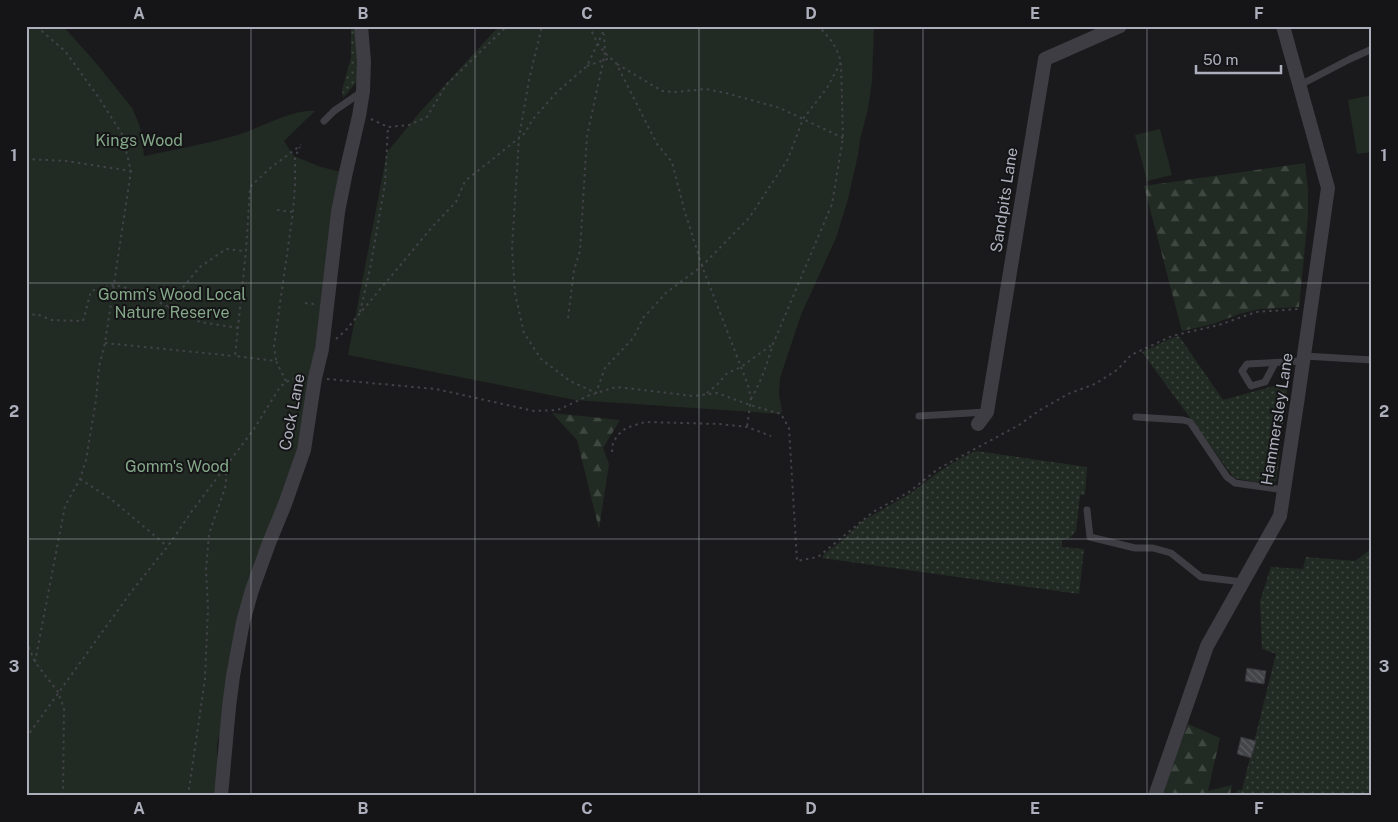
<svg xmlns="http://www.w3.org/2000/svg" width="1398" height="822" viewBox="0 0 1398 822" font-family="'Public Sans',sans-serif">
<defs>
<pattern id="grass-dots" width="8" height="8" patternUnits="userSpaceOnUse" patternTransform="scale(1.25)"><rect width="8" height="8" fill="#222b23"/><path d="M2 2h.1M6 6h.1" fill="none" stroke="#3f4741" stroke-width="1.8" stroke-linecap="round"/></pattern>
<pattern id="forest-firs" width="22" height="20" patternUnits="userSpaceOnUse" patternTransform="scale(1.25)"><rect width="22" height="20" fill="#222b23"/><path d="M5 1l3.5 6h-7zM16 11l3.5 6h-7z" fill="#3f4741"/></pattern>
<pattern id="building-back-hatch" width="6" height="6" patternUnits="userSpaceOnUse" patternTransform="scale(1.25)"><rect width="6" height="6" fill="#444549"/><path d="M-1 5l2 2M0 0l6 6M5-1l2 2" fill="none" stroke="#5c5d61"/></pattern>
</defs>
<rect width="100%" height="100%" fill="#1a1a1c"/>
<!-- grass -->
<g fill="url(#grass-dots)">
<polygon points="351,26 356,26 360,78 343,98 342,90 351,58"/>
<polygon points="1179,336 1223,400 1288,382 1276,482 1270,485 1234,478 1142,352 1172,338"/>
<polygon points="976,451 1087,467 1085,495 1080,495 1076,531 1071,537 1062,540 1062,547 1084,549 1079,594 822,558 824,554 844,539 861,522 911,493 940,471 961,458"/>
<polygon points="1372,548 1372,796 1236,796 1237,790 1242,790 1276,654 1262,649 1260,601 1271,567 1303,569 1306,557 1355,561"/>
</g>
<!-- forest -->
<g fill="url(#forest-firs)">
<polygon points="1305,163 1308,191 1308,216 1299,307 1260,309 1239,314 1213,324 1182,331 1144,186"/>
<polygon points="552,413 620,420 603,448 609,464 599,529 577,440"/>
<polygon points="1188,724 1220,738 1208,791 1232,785 1230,796 1160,796"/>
</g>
<!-- green -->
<g fill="#222b23">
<path d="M26,26H63L97,64L132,108L139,124L141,132L144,156C174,150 204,144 234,136C257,130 291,109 315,111L284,141L294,156L321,167L341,172L329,234L314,357L302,448L266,543L222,732L218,739L217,746V755L220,762L217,796H26Z"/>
<polygon points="499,26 874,26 872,81 868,109 860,140 858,155 848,199 836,238 801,315 780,378 779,394 782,411 781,414 575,400 348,355 387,152 420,112"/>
<polygon points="1372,95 1372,152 1357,154 1348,100"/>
<polygon points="1160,129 1172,175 1147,181 1135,135"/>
</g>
<!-- building -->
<g fill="url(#building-back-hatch)" stroke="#343438">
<polygon points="1247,668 1266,671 1264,684 1245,681"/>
<polygon points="1241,737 1256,741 1251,758 1237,754"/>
</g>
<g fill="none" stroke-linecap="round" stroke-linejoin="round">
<!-- path -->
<g stroke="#414248" stroke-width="2" stroke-dasharray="2.5 4" stroke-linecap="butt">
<polyline points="589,26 598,44 605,53 616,63 657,144 672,162 684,209 702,266 748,385 751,399 747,427"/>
<polyline points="606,26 587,66 557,92 533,119 525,133 519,138 512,248 515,293 524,333 541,359 570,381 596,393 605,368 634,337 643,318 666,293 702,266 749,218 788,159 803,119 827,88 841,62"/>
<polyline points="617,64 662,91 675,92 706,89 726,93 780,108 843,138"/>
<polyline points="587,66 610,58"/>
<polyline points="371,119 388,127 409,125 427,117 446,85 507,26"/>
<polyline points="26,159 66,161 131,171"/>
<polyline points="277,210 292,212"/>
<polyline points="305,303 314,304"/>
<polyline points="168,307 200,322 239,328"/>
<polyline points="360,312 370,269 385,184 388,127"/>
<polyline points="26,316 37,314 51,320 83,321 91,291 113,285 124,287 167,306 200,267 226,249 245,251"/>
<polyline points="568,318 574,270 580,251 587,136 605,53 604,34"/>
<polyline points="336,339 346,330 433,226 456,202 465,181 519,138 529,80 542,26"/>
<polyline points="105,343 234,356"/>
<polyline points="276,360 274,346 293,212 295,185 295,157 300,147"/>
<polyline points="327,379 436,389 534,411 558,410 590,395 616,387 693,396 717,393 750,405 781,414 789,428 797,561 818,557 873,512 909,492 938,469 1019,425 1040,410 1068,394 1095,384 1117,370 1131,355 1172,336 1219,325 1256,312 1299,309"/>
<polyline points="286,381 276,361 235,356 246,251 250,187 269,169 301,145"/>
<polyline points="707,393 718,384 726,374 741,367 773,344"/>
<path d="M751,399C761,382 767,364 773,344L832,204L843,138L841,62C836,45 830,38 818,26"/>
<polyline points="612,452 613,442 619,434 626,428 645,422 720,424 747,427 771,436"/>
<polyline points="80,479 111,499 167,546"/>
<polyline points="26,641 35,662 58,692 64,708 63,796"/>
<polyline points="35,662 65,506 80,479 86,460 96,400 99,367 105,343 131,171 122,134 99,98 65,51 36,26"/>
<polyline points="26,738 131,592 168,546 192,511 254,429 280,387 286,382 303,375"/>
<polyline points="188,796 205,679 208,608 206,570 209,534 226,485 226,468"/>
</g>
<!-- lane -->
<g stroke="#3d3d43" stroke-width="7">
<polyline points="1300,85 1350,59 1372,49"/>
<polyline points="324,121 334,111 363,91"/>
<polyline points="1304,356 1372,360"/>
<polyline points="1275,363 1265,382 1251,386 1242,371 1247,364 1303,361"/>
<polyline points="919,416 986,412"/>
<polyline points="1136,417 1183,420 1190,422 1227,477 1235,483 1284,490"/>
<polyline points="1087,510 1090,537 1135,548 1153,548 1171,553 1201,577 1243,582"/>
</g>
<!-- street -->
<g stroke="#3d3d43" stroke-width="14">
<polyline points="978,424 987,412 1045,59 1120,26"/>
<polyline points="221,796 229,707 233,676 243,622 252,590 269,543 285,504 304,450 315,378 322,349 338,212 346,172 359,116 363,91 364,61 361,26"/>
<polyline points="1155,796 1207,646 1280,516 1298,397 1328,188 1283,26"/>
</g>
</g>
<!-- grid -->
<path fill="none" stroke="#adb0bc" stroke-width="1" stroke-opacity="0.55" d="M251,26V796M475,26V796M699,26V796M923,26V796M1147,26V796M26,283H1372M26,539H1372"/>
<g text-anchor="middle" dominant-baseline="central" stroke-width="4" stroke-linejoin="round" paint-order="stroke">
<!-- park labels -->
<g font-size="16" fill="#84a788" stroke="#151517">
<text x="139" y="140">Kings Wood</text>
<text x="172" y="294">Gomm's Wood Local<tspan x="172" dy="18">Nature Reserve</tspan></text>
<text x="177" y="466">Gomm's Wood</text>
</g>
<!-- street labels -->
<g font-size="16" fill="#adb0bc" stroke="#151517">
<text transform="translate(1004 200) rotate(-81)">Sandpits Lane</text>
<text transform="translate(292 412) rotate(-79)">Cock Lane</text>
<text transform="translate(1277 419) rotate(-81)">Hammersley Lane</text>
</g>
</g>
<!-- border -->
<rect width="1398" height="822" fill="none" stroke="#151517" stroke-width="55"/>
<!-- scale -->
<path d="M1196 65v8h85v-8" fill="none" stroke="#adb0bc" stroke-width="2.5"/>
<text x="1203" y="65" font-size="15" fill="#adb0bc" stroke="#151517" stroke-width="4" paint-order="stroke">50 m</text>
<rect x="28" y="28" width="1342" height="766" fill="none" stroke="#adb0bc" stroke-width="2"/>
<g font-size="16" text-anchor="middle" font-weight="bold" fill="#adb0bc">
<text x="139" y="19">A</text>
<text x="363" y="19">B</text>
<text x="587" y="19">C</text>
<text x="811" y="19">D</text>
<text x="1035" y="19">E</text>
<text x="1259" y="19">F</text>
<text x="14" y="161">1</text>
<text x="1384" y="161">1</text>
<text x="14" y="417">2</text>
<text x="1384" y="417">2</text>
<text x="14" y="672">3</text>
<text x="1384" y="672">3</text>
<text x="139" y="814">A</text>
<text x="363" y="814">B</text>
<text x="587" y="814">C</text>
<text x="811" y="814">D</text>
<text x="1035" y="814">E</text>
<text x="1259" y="814">F</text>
</g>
</svg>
